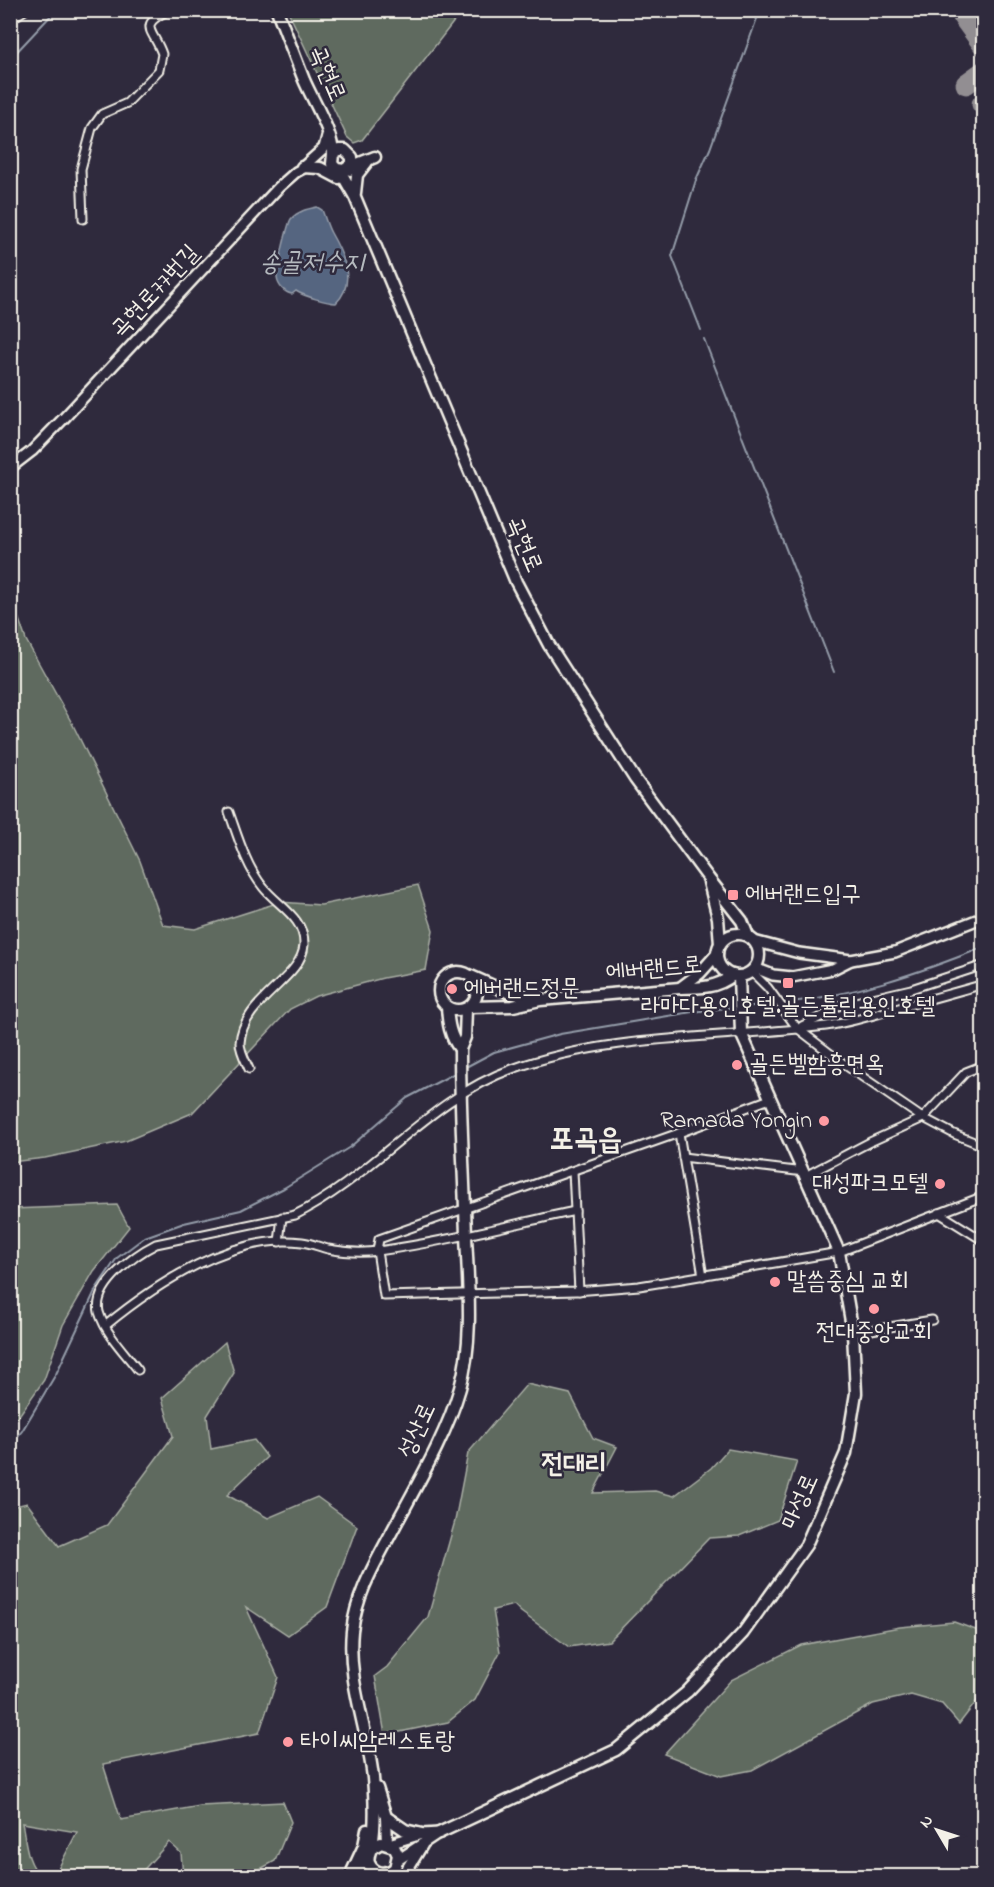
<svg xmlns="http://www.w3.org/2000/svg" width="994" height="1887" viewBox="0 0 994 1887" font-family="'Indie Flower','Poor Story',sans-serif">
<rect width="100%" height="100%" fill="#2f2a3d"/>
<filter id="ink" filterUnits="userSpaceOnUse"><feTurbulence type="fractalNoise" baseFrequency=".0167" numOctaves="2"/><feDisplacementMap in="SourceGraphic" scale="12" xChannelSelector="R" yChannelSelector="G"/><feConvolveMatrix kernelMatrix="1 2 1 2 8 2 1 2 1" color-interpolation-filters="sRGB"/></filter>
<g filter="url(#ink)">
<!-- green -->
<g fill="#5e6a5f" stroke="#a9aea4" stroke-width="1.5">
<polygon points="288,11 462,11 362,140 354,143 347,137"/>
<polygon points="10,593 26,640 73,725 140,861 163,925 195,929 280,902 321,905 418,885 433,930 426,970 383,978 316,996 290,1009 192,1113 126,1141 45,1158 11,1162"/>
<polygon points="117,1205 129,1227 94,1271 63,1325 44,1380 11,1427 11,1209"/>
<path d="M225,1342L234,1373L207,1416L211,1449L254,1440L267,1457L227,1495L268,1518L317,1497L357,1526L327,1607L288,1635L246,1607L278,1677L259,1733L103,1764L121,1820L200,1806L283,1802L291,1822L275,1861L251,1874V1876H183L181,1853L169,1842L138,1876H46L39,1870L57,1871L77,1832L22,1823C26,1841 26,1863 41,1876H11V1507L27,1503L59,1546L107,1525L173,1436L162,1398Z"/>
<polygon points="527,1384 570,1394 593,1438 617,1447 593,1493 655,1491 674,1496 711,1468 728,1449 797,1461 778,1520 739,1536 709,1538 609,1641 569,1647 521,1612 514,1605 493,1610 500,1652 475,1700 448,1722 385,1735 375,1676 387,1667 428,1617 455,1521 468,1453"/>
<polygon points="954,1622 984,1633 983,1693 959,1724 942,1704 911,1695 873,1704 752,1770 721,1776 664,1754 731,1680 801,1645 900,1627"/>
</g>
<!-- water -->
<path fill="#556580" stroke="#959daa" stroke-width="1.5" d="M317,207L322,210C325,217 327,226 331,233C343,254 357,282 336,303C327,303 304,296 296,291L292,294C285,293 278,286 277,278C276,273 288,223 291,219C298,211 307,209 317,207Z"/>
<g fill="none" stroke-linecap="round" stroke-linejoin="round">
<!-- stream -->
<g stroke="#959daa" stroke-width="2">
<polyline points="10,59 56,10"/>
<polyline points="701,330 672,256 696,180 710,149 760,10"/>
<polyline points="704,339 834,672"/>
<path d="M783,1003C852,996 919,973 984,947"/>
<polyline points="744,1007 777,1003"/>
<polyline points="464,1068 494,1052 560,1034 692,1012 735,1007"/>
<polyline points="10,1446 22,1431 56,1374 96,1289 117,1258 145,1237 184,1223 241,1210 284,1188 350,1147 407,1098 457,1072"/>
</g>
<!-- taxiway -->
<g stroke="#928e92" stroke-width="21">
<polyline points="963,17 984,46"/>
<polyline points="966,84 984,71"/>
<polyline points="982,104 984,103"/>
</g>
<!-- minor casing -->
<g stroke="#f4f1e8" stroke-width="11">
<g id="minor">
<polyline points="10,20 25,10"/>
<path d="M83,219L81,169L92,128L102,114L127,103L159,70L162,54C154,30 136,26 169,10"/>
<path d="M229,812C238,837 246,866 263,887C278,906 305,918 304,945C302,979 242,1000 240,1043C240,1051 246,1062 249,1069"/>
<polyline points="751,971 768,988 797,1028 848,1067 918,1115 954,1134 984,1146"/>
<polyline points="802,1026 823,1016 838,1006 911,989 984,965"/>
<polyline points="679,1133 379,1239 377,1251 384,1296 576,1291 639,1286 682,1279 839,1252 984,1196"/>
<polyline points="683,1157 804,1172"/>
<polyline points="573,1171 579,1291"/>
<polyline points="805,1176 870,1142 923,1118 966,1072 984,1065"/>
<polyline points="939,1213 984,1241"/>
<polyline points="279,1242 282,1217"/>
<polyline points="703,1276 679,1133 770,1099"/>
<path d="M105,1326C156,1284 233,1233 302,1242C311,1243 319,1247 328,1249C344,1252 363,1253 378,1251C444,1242 510,1225 575,1211"/>
<polyline points="853,1333 932,1320"/>
<path d="M138,1370C125,1353 105,1333 99,1312C93,1285 136,1254 156,1244L295,1215C374,1176 428,1099 512,1069C613,1033 721,1039 826,1026C848,1023 870,1016 892,1010C922,1001 953,993 984,984"/>
</g>
</g>
<!-- tertiary casing -->
<g stroke="#f4f1e8" stroke-width="14">
<g id="tertiary">
<polyline points="304,166 324,148 328,133"/>
<polyline points="10,468 32,451 65,417 279,187 296,172 309,165"/>
<polyline points="754,941 799,953 851,960"/>
<polyline points="755,968 773,975 792,977 833,969 851,960 895,952 984,917"/>
<polyline points="389,1844 422,1834 439,1833"/>
<polyline points="398,1860 437,1834"/>
<polyline points="353,1876 368,1858"/>
</g>
</g>
<!-- secondary casing -->
<g stroke="#f4f1e8" stroke-width="15">
<g id="secondary">
<path d="M277,10C286,34 295,57 304,80C313,101 333,133 333,154"/>
<polyline points="302,167 320,168 339,178"/>
<polyline points="337,169 344,170 352,164 352,157 345,150 339,150 333,154 332,164 343,176 355,197 516,582 549,645 635,779 709,879 742,921 748,936"/>
<polyline points="350,170 350,167 375,157"/>
<polyline points="355,193 357,175 367,162"/>
<polyline points="709,882 718,918 720,944"/>
<circle cx="738" cy="955" r="21"/>
<circle cx="458" cy="991" r="19"/>
<polyline points="471,976 507,992 534,999"/>
<polyline points="680,988 700,973 717,954"/>
<path d="M447,1007C448,1023 450,1037 460,1049"/>
<path d="M469,1007L513,1006L540,1000L680,988C700,988 717,988 733,975"/>
<polyline points="377,1788 386,1817 387,1844"/>
<polyline points="386,1817 405,1830 422,1834"/>
<polyline points="439,1833 616,1750 687,1692 743,1633 806,1545 846,1453 856,1393 853,1333 839,1252 741,1033 739,976"/>
<path d="M371,1849L381,1843L394,1847L398,1855L395,1868C387,1875 374,1875 369,1863C367,1857 370,1852 372,1846C376,1824 375,1801 373,1778C368,1729 347,1682 352,1631C356,1597 372,1569 388,1539C413,1491 445,1440 460,1388C474,1339 468,1285 466,1235C464,1173 460,1111 460,1049L465,1037L466,1009"/>
<polyline points="350,1876 364,1846 367,1830"/>
<polyline points="403,1876 422,1845"/>
</g>
</g>
<!-- minor -->
<use href="#minor" stroke="#2f2a3d" stroke-width="7"/>
<!-- tertiary -->
<use href="#tertiary" stroke="#2f2a3d" stroke-width="9"/>
<!-- secondary -->
<use href="#secondary" stroke="#2f2a3d" stroke-width="10"/>
</g>
</g>
<!-- markers -->
<g fill="#ff9aa2" stroke="#2f2a3d" stroke-width="2">
<rect x="727" y="889" width="12" height="12" rx="3"/>
<rect x="782" y="977" width="12" height="12" rx="3"/>
<circle cx="452" cy="989" r="6"/>
<circle cx="737" cy="1065" r="6"/>
<circle cx="824" cy="1121" r="6"/>
<circle cx="940" cy="1184" r="6"/>
<circle cx="775" cy="1282" r="6"/>
<circle cx="874" cy="1309" r="6"/>
<circle cx="288" cy="1742" r="6"/>
</g>
<g text-anchor="middle" dominant-baseline="central" stroke-width="5" stroke-linejoin="round" paint-order="stroke">
<!-- street labels -->
<g font-size="24" fill="#f4f1e8" stroke="#2f2a3d">
<text transform="translate(326 74) rotate(67)">곡현로</text>
<text transform="translate(156 292) rotate(-47)">곡현로77번길</text>
<text transform="translate(523 545) rotate(67)">곡현로</text>
<text transform="translate(654 970) rotate(-5)">에버랜드로</text>
<text transform="translate(418 1431) rotate(-65)">성산로</text>
<text transform="translate(801 1502) rotate(-66)">마성로</text>
</g>
<!-- poi labels -->
<g font-size="24" fill="#f4f1e8" stroke="#2f2a3d" text-anchor="start">
<text x="745" y="895">에버랜드입구</text>
<text x="464" y="989">에버랜드정문</text>
<text x="788" y="1007" text-anchor="middle">라마다용인호텔.골든튤립용인호텔</text>
<text x="749" y="1065">골든벨함흥면옥</text>
<text x="812" y="1121" text-anchor="end">Ramada Yongin</text>
<text x="928" y="1184" text-anchor="end">대성파크모텔</text>
<text x="787" y="1282">말씀중심 교회</text>
<text x="874" y="1333" text-anchor="middle">전대중앙교회</text>
<text x="300" y="1742">타이씨암레스토랑</text>
</g>
<!-- water labels -->
<g font-size="26" font-style="italic" fill="#b4b9be" stroke="#2f2a3d">
<text x="312" y="264">송골저수지</text>
</g>
<!-- quarter labels -->
<g font-size="27" font-weight="bold" fill="#f4f1e8" stroke="#2f2a3d">
<text x="574" y="1465">전대리</text>
</g>
<!-- district labels -->
<g font-size="30" font-weight="bold" fill="#f4f1e8" stroke="#2f2a3d">
<text x="586" y="1141">포곡읍</text>
</g>
</g>
<!-- margin -->
<rect width="994" height="1887" fill="none" stroke="#2f2a3d" stroke-width="36"/>
<rect x="18" y="18" width="958" height="1851" fill="none" stroke="#f4f1e8" stroke-width="2" filter="url(#ink)"/>
<!-- north arrow -->
<g transform="translate(937 1830) rotate(309)" stroke="#2f2a3d" stroke-width="4.5" paint-order="stroke">
<path d="M0-4.5L10 22L0 15L-10 22Z" fill="#f4f1e8"/>
<text y="-9" font-size="16" font-weight="bold" text-anchor="middle" fill="#f4f1e8">N</text>
</g>
</svg>
